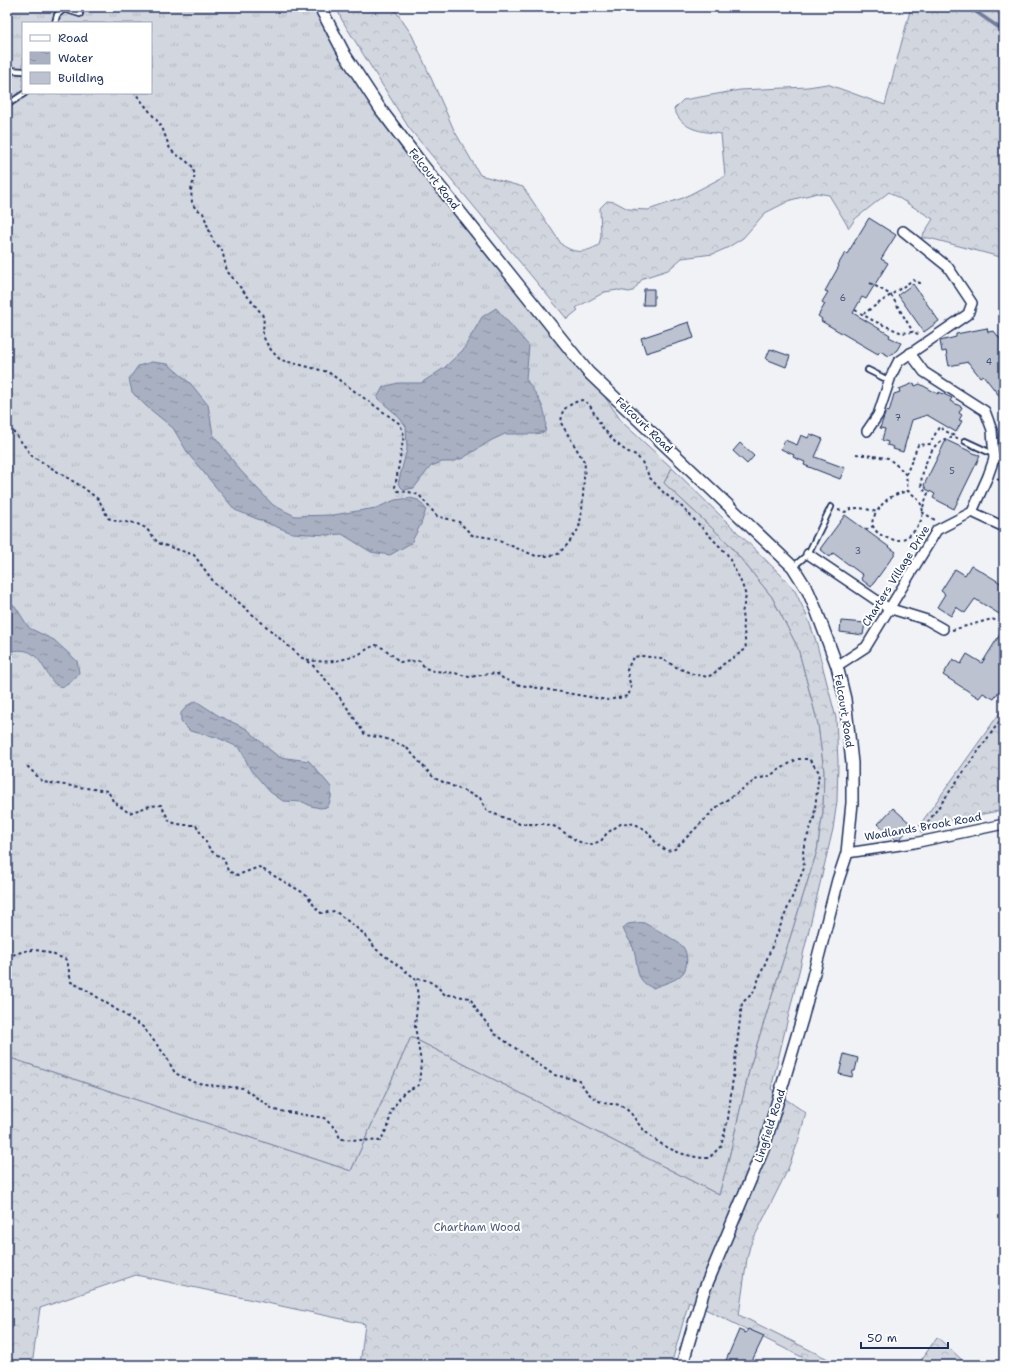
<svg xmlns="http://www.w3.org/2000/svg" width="1011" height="1372" viewBox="0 0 1011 1372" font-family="'Shantell Sans',sans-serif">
<defs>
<pattern id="grass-tufts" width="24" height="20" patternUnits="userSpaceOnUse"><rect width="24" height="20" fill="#d2d6df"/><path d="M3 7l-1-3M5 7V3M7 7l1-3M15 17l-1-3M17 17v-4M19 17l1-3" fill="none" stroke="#b4b8c2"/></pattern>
<pattern id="forest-crowns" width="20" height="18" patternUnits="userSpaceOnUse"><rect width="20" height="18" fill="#d2d6df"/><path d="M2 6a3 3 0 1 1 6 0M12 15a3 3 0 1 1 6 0" fill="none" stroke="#b4b8c2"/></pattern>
<pattern id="water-ripples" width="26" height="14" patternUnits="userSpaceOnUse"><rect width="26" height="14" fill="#a8b0c2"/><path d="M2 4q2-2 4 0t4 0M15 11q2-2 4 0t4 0" fill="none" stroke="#8890a1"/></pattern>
</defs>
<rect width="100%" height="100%" fill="#f1f2f5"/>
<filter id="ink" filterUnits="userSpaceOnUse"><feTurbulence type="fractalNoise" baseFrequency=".025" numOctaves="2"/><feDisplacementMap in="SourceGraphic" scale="8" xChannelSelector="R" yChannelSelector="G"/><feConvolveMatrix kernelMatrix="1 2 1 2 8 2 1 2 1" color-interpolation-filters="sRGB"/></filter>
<g filter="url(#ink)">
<!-- grass -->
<path fill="url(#grass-tufts)" stroke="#76829e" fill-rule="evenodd" d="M7,7H320L345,55L588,372L622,422L672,468L664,483L728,543L772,597L798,648L818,724L824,771L823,812L817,851L750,1067L728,1162L719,1195L411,1037L351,1171L7,1057ZM23,23H151V93H23Z"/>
<!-- forest -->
<g fill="url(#forest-crowns)" stroke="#76829e">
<path d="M336,7H393L412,35L454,130L480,175L523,187L562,245C576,254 584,253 599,245L601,236L600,208L607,201L615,202L628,209L648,210L683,198L725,176L721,134C700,131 683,131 674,109L683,100L740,90L808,87L827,84L885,105L911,7H1002L1004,12V258L929,238H921L933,219L889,192L855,219L849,228L829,195L817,193L791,200L765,213L743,238L727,248L713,254L682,258L668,270L643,278L633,291L629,292L618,290L605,292L579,306L576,308L578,310L567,319L409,128L342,20Z"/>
<polygon points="672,468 781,575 795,591 807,616 816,641 836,718 838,762 837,801 833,829 771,1089 806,1113 798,1142 788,1169 750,1246 747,1259 739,1315 840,1365 818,1365 689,1301 671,1365 360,1365 365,1324 136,1275 40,1308 32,1365 7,1365 7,1057 351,1171 411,1037 719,1195 728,1162 750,1067 817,851 823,812 824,771 818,724 798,648 772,597 728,543 664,483"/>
<polygon points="1004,707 1004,810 919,826"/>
<polygon points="937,1337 961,1359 962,1365 918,1365"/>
</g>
<!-- water -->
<g fill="url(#water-ripples)" stroke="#707c9a">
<path d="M496,308L529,346L526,379C537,396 549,410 545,432L535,434H505L492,440L463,458L452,462H442L431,466L414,488L404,490L398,484L407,449L406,426L396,414L377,398L383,387L398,383H421L444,368L463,350L482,317Z"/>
<polygon points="152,362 168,364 191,384 208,405 213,434 240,470 273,505 295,516 333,515 376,508 395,500 410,498 418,500 426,509 421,524 411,543 390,555 371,552 342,534 327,535 292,533 235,510 189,455 173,428 146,406 132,392 129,379 138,366"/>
<path d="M7,600L15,606L29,628L54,640L77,661L79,673C54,705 51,672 36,657C28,648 17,650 7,652Z"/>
<polygon points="196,701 219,716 247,729 270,750 279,757 309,761 331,787 331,798 328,807 320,808 311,806 303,802 283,801 270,792 250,769 240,748 216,737 190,731 181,722 181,713 188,705"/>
<path d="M635,923C637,923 641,922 644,923C649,925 681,943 683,947C688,953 688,967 683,973C677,981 662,984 653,988C632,980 640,962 632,945C629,939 625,935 623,928L628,924Z"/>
</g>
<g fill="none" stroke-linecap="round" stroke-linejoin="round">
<!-- stream -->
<polyline stroke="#707c9a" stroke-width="3.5" points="969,7 1004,31"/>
</g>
<!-- building -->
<g fill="#bcc2d0" stroke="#1b2f5e">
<polygon points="869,218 896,235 881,259 888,263 866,299 862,297 853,313 890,335 889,337 901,343 897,350 889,356 880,351 878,354 821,321 822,319 818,316 825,304 822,302 828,292 825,291 839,266 838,265 845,253 847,254"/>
<polygon points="913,284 939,321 924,332 898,295"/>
<polygon points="644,289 654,289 654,305 643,305"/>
<polygon points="689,322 694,338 646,353 641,338"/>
<polygon points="987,328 988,332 994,331 1004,344 1004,402 983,375 980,377 968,362 949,366 946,351 942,352 940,341 956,337 956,334"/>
<polygon points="770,349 790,356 786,367 766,359"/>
<polygon points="914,383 915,386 920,384 938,394 939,392 952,398 950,401 962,407 959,413 962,415 959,420 962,421 956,432 927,415 912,420 903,452 893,449 894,447 887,445 888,442 882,440 885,429 880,428 886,411 889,412 894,394 900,392 899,389"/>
<polygon points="810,434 823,439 815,457 845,468 840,479 804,465 805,462 793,457 794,455 781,449 785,440 797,445 801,435 808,438"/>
<polygon points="946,440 980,456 954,509 933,498 935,494 926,489 924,485"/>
<polygon points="740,443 754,456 747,464 733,451"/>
<polygon points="845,515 896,552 871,587 861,579 863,575 833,553 830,557 820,549"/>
<polygon points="971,565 1004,585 1004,617 975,599 965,613 956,607 951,616 937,607 945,594 941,591 955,569 965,575"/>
<polygon points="841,621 865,623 863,635 840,632"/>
<polygon points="1004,628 1004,683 994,699 983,693 979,698 943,675 953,659 961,664 967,654 982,663"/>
<polygon points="893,808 912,825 900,839 896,840 878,824"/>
<polygon points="844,1054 858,1058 855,1071 853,1071 852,1077 839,1074"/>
<polygon points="748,1329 764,1336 750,1365 724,1365 739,1330 746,1333"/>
</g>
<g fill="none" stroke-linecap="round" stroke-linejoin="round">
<!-- service casing -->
<g stroke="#1b2f5e" stroke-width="8">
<g id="service">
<polyline points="55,23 57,15 64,9 80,14"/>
<polyline points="7,70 23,71"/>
<polyline points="7,105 25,93"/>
<polyline points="868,370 890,381"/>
<polyline points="965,441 993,454"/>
<polyline points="793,567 808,554 831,507"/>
</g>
</g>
<!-- minor casing -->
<g stroke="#1b2f5e" stroke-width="12">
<g id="minor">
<polyline points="867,431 878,415 891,376 898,362 968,314 972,303 948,267 903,231"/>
<polyline points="994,459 1004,456"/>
<polyline points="972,512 1004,527"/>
<polyline points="808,554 888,608 927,620 943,629"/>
<polyline points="837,666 866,647 937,530 972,512 988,476 994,459 992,430 985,411 924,372 910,353"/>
<polyline points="847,853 914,843 1004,824"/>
</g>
</g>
<!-- tertiary casing -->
<g stroke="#1b2f5e" stroke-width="14">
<polyline id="tertiary" points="320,7 345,55 381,110 421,163 588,372 793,567 808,591 817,612 837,666 845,699 852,763 852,803 847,853 838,880 802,1019 764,1147 703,1293 682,1365"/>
</g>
<!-- path -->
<g stroke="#1b2f5e" stroke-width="2" stroke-dasharray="3 3" stroke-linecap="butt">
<polyline points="870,283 891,295 913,332"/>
<polyline points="855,310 874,321 902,333 913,332 921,335"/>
<polyline points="863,314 913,280 922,284"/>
<path d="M7,429L13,431L32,456L84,488L99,500L108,518L116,521L135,523L146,528L158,543L194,555L216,585L235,599L302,658C321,664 339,662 357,655C364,652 369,647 376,645L385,649L400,662L420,661L425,668L434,671L455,673L469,677L496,673L504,679L520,685L608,700L628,696L631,688L627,670L633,657L641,656L661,658L676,667L693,674L708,677L717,671L722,665L746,649L742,613L746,596L742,584L727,554L682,507L664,493L650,478L642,462L636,455L626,451L615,442L602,427L589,404L582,400L573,403L563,410L562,415L561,423L585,463L582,511L579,528L568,544L558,554L548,556H536L492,538L472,535L459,522L437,516L419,495L409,492L398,491L395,487L404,435L400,424L328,372L281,360C275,356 263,341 263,333C263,326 265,321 262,314L227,271L222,250L213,241L203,213L195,208L192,202L191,190L195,175L192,166L185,160L174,153L170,149L162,127L135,93"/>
<polyline points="856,454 888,458 900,468 906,475 908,491"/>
<polyline points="906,475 918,445 930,444 939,427 956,437"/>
<polyline points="997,479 1004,483"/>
<path d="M923,507L928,493C925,491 923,490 922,487C920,480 923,474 924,468C930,452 937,435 958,438"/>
<path d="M838,510L845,512C856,505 865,509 877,512C884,499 894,494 908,491C914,495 920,500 922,507C926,520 912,538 899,540C891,541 876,535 873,526C871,521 874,516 877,512"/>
<polyline points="922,512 935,520"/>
<polyline points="866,530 873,526"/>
<polyline points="952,630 992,619 997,621"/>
<path d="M308,661C329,680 350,711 365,735L384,738L406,747L434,778L480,798L487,811L520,824H546L556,827L577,841L589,845L601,841L607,833L622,823L635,824L646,830L657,844L667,851L675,849L718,806L757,779L769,776L797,759H809L819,772L814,818L803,849L804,868L753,993L742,1003L728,1119L721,1146L709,1158C684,1158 658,1146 641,1127C635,1120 632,1112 623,1107C619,1104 614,1104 609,1104C593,1101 587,1093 579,1080L554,1075L495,1034L478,1012L470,998L444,994C436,984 428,979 415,978"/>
<polyline points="921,832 1004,715"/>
<path d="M7,957C35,946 40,949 67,960L71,982L88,991L143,1027L165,1055L175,1073L193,1082L217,1086L243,1088L274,1110L324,1118L337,1130L340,1139L380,1141L388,1127L391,1111L404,1092L419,1085L421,1062L415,1026L418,996L415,978L377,950L363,933L335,911L321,913L315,907L307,895L259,867L238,875L228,871L224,859L211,851L196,825H183L170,822L161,805L150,806L129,813L113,801L108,791L43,782L27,766"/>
</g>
<!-- service -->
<use href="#service" stroke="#fff" stroke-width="4.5"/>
<!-- minor -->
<use href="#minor" stroke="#fff" stroke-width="9"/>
<!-- tertiary -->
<use href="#tertiary" stroke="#fff" stroke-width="11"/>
</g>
</g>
<g text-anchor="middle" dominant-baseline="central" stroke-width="4" stroke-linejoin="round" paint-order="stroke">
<!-- number labels -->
<g font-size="9" fill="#43547a">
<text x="843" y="298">6</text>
<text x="989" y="362">4</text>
<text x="898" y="418">7</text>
<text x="952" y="471">5</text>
<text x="858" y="551">3</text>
</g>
<!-- street labels -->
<g font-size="11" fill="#1b2f5e" stroke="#fff">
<text transform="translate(434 179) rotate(52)">Felcourt Road</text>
<text transform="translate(644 425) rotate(44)">Felcourt Road</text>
<text transform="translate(896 576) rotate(-58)">Charters Village Drive</text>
<text transform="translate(844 711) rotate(81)">Felcourt Road</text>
<text transform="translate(923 827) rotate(-10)">Wadlands Brook Road</text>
<text transform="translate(770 1126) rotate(-72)">Lingfield Road</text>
</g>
<!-- park labels -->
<g font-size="11" fill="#49597e" stroke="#fff">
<text x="477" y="1227">Chartham Wood</text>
</g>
</g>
<!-- margin -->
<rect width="1011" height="1372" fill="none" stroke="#fff" stroke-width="24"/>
<rect x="12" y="12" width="987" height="1348" fill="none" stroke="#1b2f5e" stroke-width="1.5" filter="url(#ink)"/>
<!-- legend -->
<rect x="22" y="22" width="130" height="72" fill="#ffffff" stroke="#a4acbf"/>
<rect x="30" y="35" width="20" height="6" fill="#ffffff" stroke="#a4acbf"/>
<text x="58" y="42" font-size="12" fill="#1b2f5e">Road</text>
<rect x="30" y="52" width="20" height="12" fill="url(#water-ripples)" stroke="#a4acbf"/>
<text x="58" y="62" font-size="12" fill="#1b2f5e">Water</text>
<rect x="30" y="72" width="20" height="12" fill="#bcc2d0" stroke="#a4acbf"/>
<text x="58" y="82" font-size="12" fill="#1b2f5e">Building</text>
<!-- scale -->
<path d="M861 1342v6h87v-6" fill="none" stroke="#1b2f5e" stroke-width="2"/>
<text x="867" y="1342" font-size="12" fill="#1b2f5e" stroke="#ffffff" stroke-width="3" paint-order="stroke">50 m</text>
</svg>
